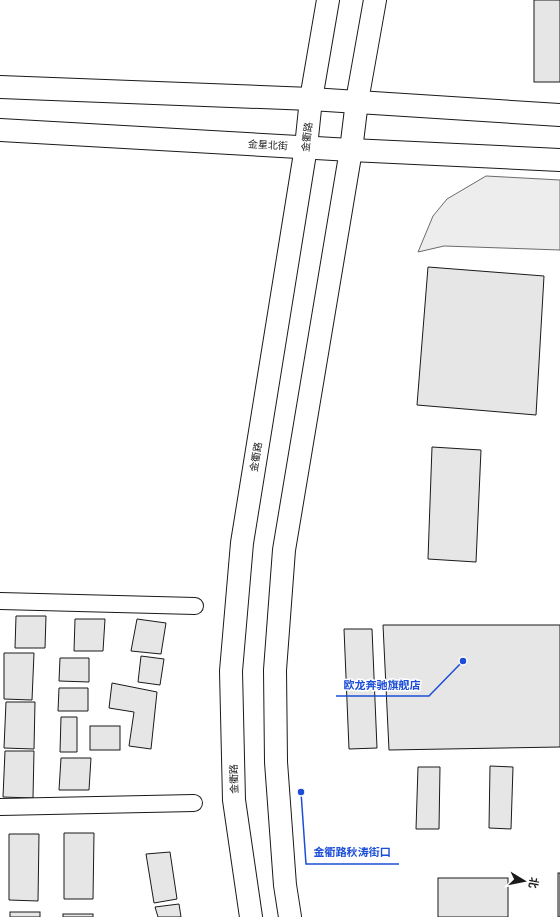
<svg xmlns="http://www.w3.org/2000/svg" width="560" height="917" viewBox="0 0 560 917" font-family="'Roboto Serif','Noto Sans SC',serif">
<rect width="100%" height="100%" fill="#fff"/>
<!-- green -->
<polygon fill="#ededed" stroke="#6a6a6a" points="486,176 560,180 560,250 444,246 418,252 433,216 447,199"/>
<!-- building -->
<g fill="#e6e6e6" stroke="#1a1a1a">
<rect x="534" y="0" width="26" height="82"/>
<polygon points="428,267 544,276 536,415 417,405"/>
<polygon points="432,447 481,450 476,562 428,559"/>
<polygon points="16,616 46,616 45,648 15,648"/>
<polygon points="75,619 105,619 103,651 74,651"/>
<polygon points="137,619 166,623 161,654 131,651"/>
<polygon points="383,625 560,625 560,747 389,750"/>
<polygon points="344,629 372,629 377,748 349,749"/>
<polygon points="4,653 34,653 32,700 4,699"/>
<polygon points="141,656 164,659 160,685 138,682"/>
<polygon points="60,658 89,658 89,682 59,681"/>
<polygon points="112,683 157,692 151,749 129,746 134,712 109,708"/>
<polygon points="59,688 88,688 88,711 58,711"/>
<polygon points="6,702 35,702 34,749 4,748"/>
<polygon points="61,717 77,717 77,752 60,752"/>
<rect x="90" y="726" width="30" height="24"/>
<polygon points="5,751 34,751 33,798 3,797"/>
<polygon points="61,758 91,758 89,790 59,790"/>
<polygon points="490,766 513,767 511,829 489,828"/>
<polygon points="418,767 440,767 439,829 416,829"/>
<polygon points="64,833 94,833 93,899 64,899"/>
<polygon points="9,834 39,834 38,901 9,900"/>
<polygon points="170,852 177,899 154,903 146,854"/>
<rect x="558" y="873" width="2" height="44"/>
<rect x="438" y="878" width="70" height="39"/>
<polygon points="179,904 181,917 158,917 155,907"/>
<rect x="10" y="912" width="30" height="5"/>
<rect x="63" y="914" width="30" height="3"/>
</g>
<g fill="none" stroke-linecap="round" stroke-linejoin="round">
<!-- minor casing -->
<g stroke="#1a1a1a" stroke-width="18">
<g id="minor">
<polyline points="0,601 195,606"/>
<polyline points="0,807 194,803"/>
</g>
</g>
<!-- secondary casing -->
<g stroke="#1a1a1a" stroke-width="24">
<g id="secondary">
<polyline points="0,87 311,99 560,115"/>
<polyline points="0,130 351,150 560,160"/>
</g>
</g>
<!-- primary casing -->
<g stroke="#1a1a1a" stroke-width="24">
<g id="primary">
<polyline points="251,917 234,800 231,671 242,543 306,147 311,99 328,0"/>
<polyline points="290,917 285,885 276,762 275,670 284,550 351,150 357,101 375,0"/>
</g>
</g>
<!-- minor -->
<use href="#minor" stroke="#fff" stroke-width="16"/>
<!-- secondary -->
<use href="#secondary" stroke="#fff" stroke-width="22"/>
<!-- primary -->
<use href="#primary" stroke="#fff" stroke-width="22"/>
</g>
<g text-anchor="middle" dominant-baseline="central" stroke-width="3" stroke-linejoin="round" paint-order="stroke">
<!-- street labels -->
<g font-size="10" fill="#1a1a1a" stroke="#fff">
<text transform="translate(307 137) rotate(-83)">金衢路</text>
<text transform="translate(268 145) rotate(3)">金星北街</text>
<text transform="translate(256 457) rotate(-81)">金衢路</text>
<text transform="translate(234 779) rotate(-92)">金衢路</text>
</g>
</g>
<!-- callouts -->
<path fill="none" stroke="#1d4ed8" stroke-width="1.5" d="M463 661L429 696H336M301 792L306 864H399"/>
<g fill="#1d4ed8" stroke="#fff" stroke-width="1.5">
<circle cx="463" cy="661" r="4"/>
<circle cx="301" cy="792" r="4"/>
</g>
<g font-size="11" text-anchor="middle" font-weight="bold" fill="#1d4ed8" stroke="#fff" stroke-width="3" stroke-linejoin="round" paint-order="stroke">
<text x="382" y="689">欧龙奔驰旗舰店</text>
<text x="352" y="856">金衢路秋涛街口</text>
</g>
<!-- north arrow -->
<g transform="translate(524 881) rotate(100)" stroke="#ffffff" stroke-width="3" paint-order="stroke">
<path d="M0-3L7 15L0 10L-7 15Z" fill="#1a1a1a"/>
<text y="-6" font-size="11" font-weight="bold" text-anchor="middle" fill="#1a1a1a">北</text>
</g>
</svg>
